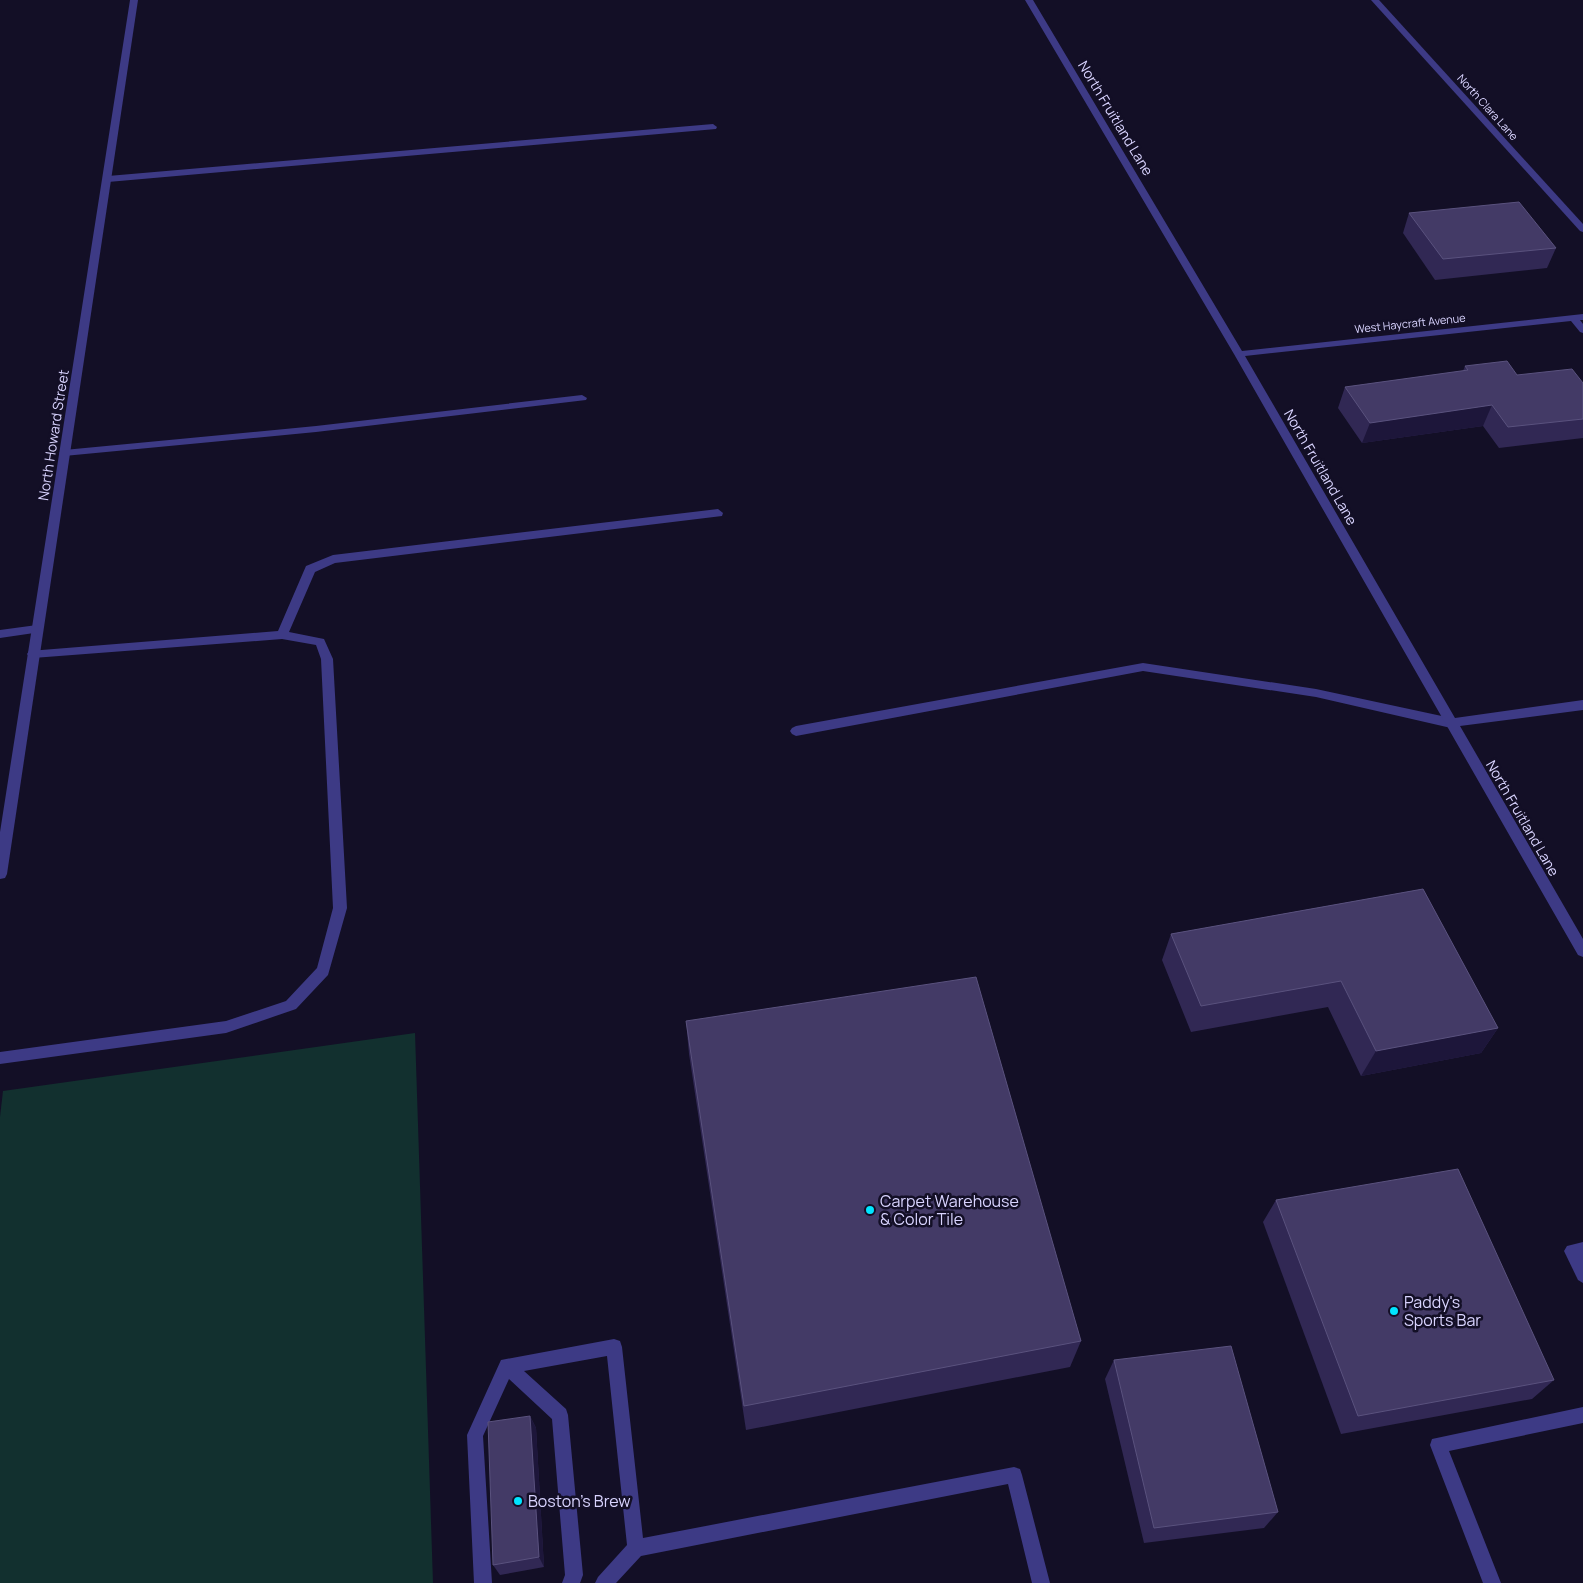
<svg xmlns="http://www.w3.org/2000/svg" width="1583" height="1583" viewBox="0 0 1583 1583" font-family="Manrope,sans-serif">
<rect width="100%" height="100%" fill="#130f26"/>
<!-- green -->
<polygon fill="#12302f" points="415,1033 433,1583 0,1583 0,1117 3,1091"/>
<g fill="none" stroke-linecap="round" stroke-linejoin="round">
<!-- service -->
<g fill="#3d3a85" fill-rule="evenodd">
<polygon points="713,124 717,127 716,129 108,182 104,179 108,176"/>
<polygon points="582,395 587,398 586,400 316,432 64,456 59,453 64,450 316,426"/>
<polygon points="1143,663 1316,689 1451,718 1455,720 1457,723 1455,726 1451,728 1316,697 1143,671 796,736 792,734 790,731 792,728 796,726"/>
<polygon points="1583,1242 1583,1283 1578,1280 1564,1251 1567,1246"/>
<polygon points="614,1339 620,1341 622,1347 643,1538 1014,1467 1020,1469 1022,1475 1050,1583 1032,1583 1008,1484 641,1556 616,1583 595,1583 598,1577 627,1545 607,1356 524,1371 566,1409 568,1415 583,1575 580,1583 562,1583 565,1575 552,1419 509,1379 483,1436 492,1583 474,1583 467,1435 501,1360"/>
<polygon points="1583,1407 1583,1423 1449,1451 1501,1583 1483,1583 1430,1445 1432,1439"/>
</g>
<!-- minor -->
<g fill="#3d3a85" fill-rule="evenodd">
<polygon points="1025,0 1033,0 1242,351 1583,314 1583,320 1580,320 1583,324 1583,333 1580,332 1571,321 1245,356 1455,718 1583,700 1583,710 1460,726 1583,939 1583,957 1578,955 1234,354"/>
<polygon points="1371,0 1379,0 1583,224 1583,232 1580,231"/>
<polygon points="718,509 723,513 722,516 335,563 315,572 289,632 324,639 333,659 347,908 328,975 296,1009 226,1033 0,1064 0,1052 226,1021 286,1001 317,968 333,908 321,659 316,645 282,639 33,658 29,657 27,654 29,651 278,631 306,566 333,555"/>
<polygon points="37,625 43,629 41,632 0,638 0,630"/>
</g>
<!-- tertiary -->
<polygon fill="#3d3a85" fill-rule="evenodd" points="130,0 138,0 7,874 5,878 0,879 0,832"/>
</g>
<!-- wall -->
<g fill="#312854">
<polygon points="1409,213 1556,248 1547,268 1435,280 1403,233"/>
<polygon points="1465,366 1517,375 1583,383 1583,438 1499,448 1483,426 1362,443 1338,408 1345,387 1463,371"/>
<polygon points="1423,889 1498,1028 1481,1053 1361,1076 1328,1007 1191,1032 1162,960 1171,934"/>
<polygon points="686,1021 1081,1341 1070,1367 746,1430 689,1054"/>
<polygon points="1276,1200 1554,1380 1532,1399 1341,1434 1263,1222"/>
<polygon points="1114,1360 1278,1512 1264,1528 1144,1543 1105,1379"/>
<polygon points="530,1416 536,1428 544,1567 500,1575 493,1565"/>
</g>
<!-- shaded-wall -->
<g fill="#1d163a">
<polygon points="1492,405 1483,426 1362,443 1370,423"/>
<polygon points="1498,1028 1481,1053 1361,1076 1376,1051"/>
<polygon points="530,1416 536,1428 544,1567 539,1557"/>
</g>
<!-- building -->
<g fill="#433a66" stroke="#5a527e">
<polygon points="1519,202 1556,248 1443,259 1409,213"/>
<polygon points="1507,361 1517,375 1572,369 1583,383 1583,419 1508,427 1492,405 1370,423 1345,387 1468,370 1465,366"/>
<polygon points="1423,889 1498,1028 1376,1051 1341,981 1201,1006 1171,934"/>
<polygon points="976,977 1081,1341 744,1406 686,1021"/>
<polygon points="1458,1169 1554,1380 1358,1416 1276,1200"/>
<polygon points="1231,1346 1278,1512 1154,1528 1114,1360"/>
<polygon points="530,1416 539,1557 493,1565 488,1422"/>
</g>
<!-- markers -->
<g fill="#00e5ff" stroke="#130f26" stroke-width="2">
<circle cx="870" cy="1210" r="5"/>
<circle cx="1394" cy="1311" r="5"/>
<circle cx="518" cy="1501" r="5"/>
</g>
<g text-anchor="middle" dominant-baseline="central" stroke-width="5" stroke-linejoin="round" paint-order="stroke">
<!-- far-street labels -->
<g font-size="11" fill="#d9d4ff" stroke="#130f26">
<text transform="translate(1488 107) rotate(48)">North Clara Lane</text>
<text transform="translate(1410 323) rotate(-6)">West Haycraft Avenue</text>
</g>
<!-- street labels -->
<g font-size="14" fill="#d9d4ff" stroke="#130f26">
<text transform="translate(1116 118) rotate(59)">North Fruitland Lane</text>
<text transform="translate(53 435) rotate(-81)">North Howard Street</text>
<text transform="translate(1321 467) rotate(60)">North Fruitland Lane</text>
<text transform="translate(1523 818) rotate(60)">North Fruitland Lane</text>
</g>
<!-- near-poi labels -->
<g font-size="16" fill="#d9d4ff" stroke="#130f26" text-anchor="start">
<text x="880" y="1201">Carpet Warehouse<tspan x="880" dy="18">&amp; Color Tile</tspan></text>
<text x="1404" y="1302">Paddy's<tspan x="1404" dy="18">Sports Bar</tspan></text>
<text x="528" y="1501">Boston's Brew</text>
</g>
</g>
</svg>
